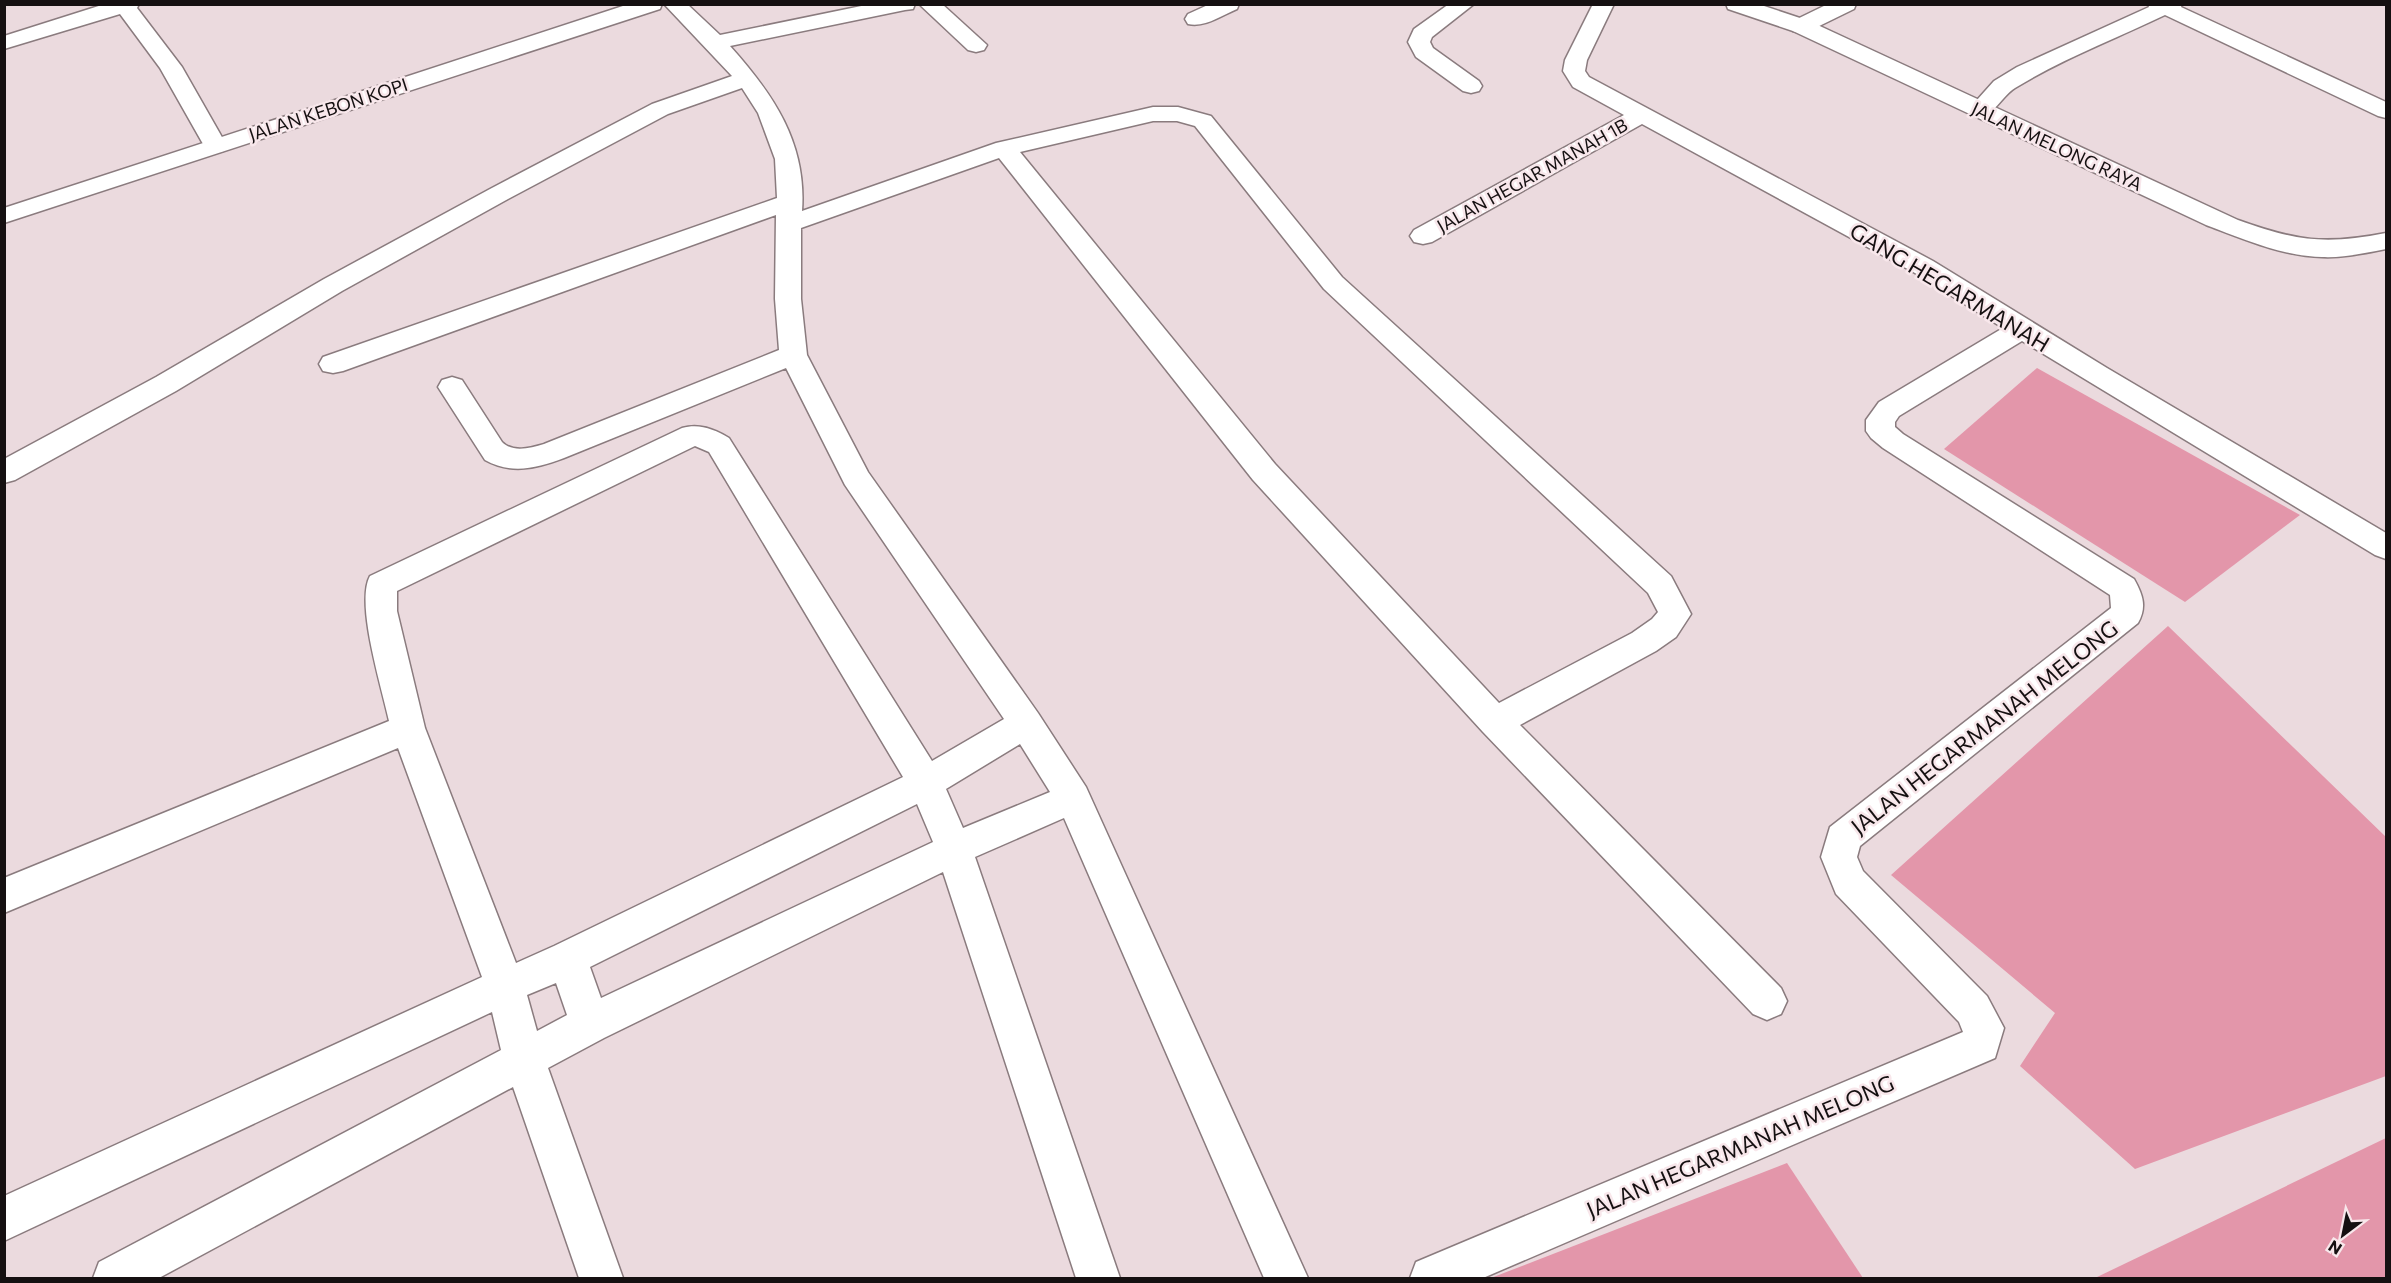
<svg xmlns="http://www.w3.org/2000/svg" width="2391" height="1283" viewBox="0 0 2391 1283" font-family="Commissioner,sans-serif">
<rect width="100%" height="100%" fill="#ebdade"/>
<!-- building -->
<g fill="#e396aa">
<polygon points="2037,368 2300,515 2185,602 1944,449"/>
<polygon points="2168,626 2386,837 2386,1076 2135,1169 2020,1066 2055,1013 1891,875"/>
<polygon points="2386,1138 2386,1278 2095,1278"/>
<polygon points="1787,1163 1863,1278 1491,1278"/>
</g>
<g fill="none" stroke-linecap="round" stroke-linejoin="round">
<!-- minor casing -->
<g stroke="#8a7b7e" stroke-width="3">
<g id="minor">
<polygon points="105,4 139,4 137,8 182,67 227,146 223,151 215,153 207,151 160,68 120,14 4,49 4,36"/>
<path d="M664,4H687L720,35L871,4H915L913,9L905,10L730,46C773,94 807,143 802,211L996,143L1153,107H1178L1211,116L1342,277L1671,576L1691,614L1676,637L1656,651L1520,725L1781,988L1787,1001L1781,1014L1767,1020L1753,1014L1483,732L1253,480L999,158L801,228V299L807,355L868,472L1038,713L1086,787L1308,1278H1264L1064,818L975,857L1120,1278H1076L943,872L604,1038L548,1068L623,1278H579L513,1087L159,1278H93L99,1262L501,1050L492,1012L4,1241V1196L482,977L398,748L4,913V878L389,721C382,688 355,603 370,576L682,428C699,423 714,429 729,438L932,761L1004,719L845,485L786,368L564,458C537,468 512,475 485,460L438,387L442,380L452,377L462,380L502,442C513,453 530,448 544,444L779,350L775,299L776,215L343,371L333,373L323,371L319,364L323,357L777,198L775,159L758,113L742,88L668,114L508,199L342,291L176,391L15,480L4,483V459L156,377L324,279L490,189L652,104L732,76ZM1153,121H1177L1195,126L1324,289L1648,593L1658,612L1652,619L1632,633L1499,703L1275,464L1020,152ZM695,446L709,452L903,777L554,946L516,963L425,728L397,611V591ZM1020,744L1050,792L963,828L946,789ZM917,804L933,842L601,998L590,967ZM556,983L567,1015L537,1031L527,995Z"/>
<polygon points="919,4 942,4 987,45 984,50 976,52 968,50"/>
<path d="M1210,4H1239L1237,9C1222,15 1205,28 1188,24L1185,19L1188,14Z"/>
<polygon points="1449,4 1474,4 1432,37 1430,42 1433,48 1479,81 1482,86 1479,91 1471,93 1463,91 1416,57 1408,42 1414,29"/>
<path d="M1593,4H1614L1587,60L1585,71L1589,77L1933,261L2107,368L2386,533V559L2375,555L2022,341L1899,416L1895,422V427L1903,434L2134,579C2143,595 2147,607 2138,623L1860,846L1857,857L1863,871L1987,996L2004,1028L1995,1058L1483,1278H1410L1416,1262L1963,1032L1959,1022L1836,894L1821,857L1830,827L2111,608L2110,595L1883,448L1871,438L1866,431V420L1879,402L2003,328L1915,273L1642,124L1432,242L1423,244L1414,242L1410,236L1414,230L1624,115L1573,87L1563,71L1565,60Z"/>
<polygon points="1828,4 1856,4 1854,9 1809,31 1801,33 1793,31 1790,26 1793,21"/>
<path d="M2148,4H2182L2181,7L2386,102V118L2378,116L2165,15C2115,39 2062,59 2015,88C1999,98 1994,120 1972,115L1968,110L1994,81L2017,67L2149,7Z"/>
</g>
</g>
<!-- major casing -->
<g stroke="#8a7b7e" stroke-width="3">
<g id="major">
<polygon points="629,4 662,4 660,9 4,223 4,208"/>
<path d="M1726,4H1758L1809,21L2238,220C2296,241 2325,245 2386,233V249C2365,253 2344,258 2322,257C2282,256 2243,239 2206,225L1793,31L1728,9Z"/>
</g>
</g>
<!-- minor -->
<use href="#minor" fill="#fff" fill-rule="evenodd"/>
<!-- major -->
<use href="#major" fill="#fff" fill-rule="evenodd"/>
</g>
<g text-anchor="middle" dominant-baseline="central" stroke-width="5" stroke-linejoin="round" paint-order="stroke">
<!-- far-street labels -->
<g font-size="18" fill="#151011" stroke="#f8e7eb">
<text transform="translate(328 109) rotate(-18)">JALAN KEBON KOPI</text>
<text transform="translate(2057 146) rotate(25)">JALAN MELONG RAYA</text>
<text transform="translate(1532 175) rotate(-29)">JALAN HEGAR MANAH 1B</text>
</g>
<!-- street labels -->
<g font-size="22" fill="#151011" stroke="#f8e7eb">
<text transform="translate(1950 287) rotate(31)">GANG HEGARMANAH</text>
<text transform="translate(1984 727) rotate(-38)">JALAN HEGARMANAH MELONG</text>
<text transform="translate(1740 1146) rotate(-23)">JALAN HEGARMANAH MELONG</text>
</g>
</g>
<!-- border -->
<rect width="2391" height="1283" fill="none" stroke="#151011" stroke-width="12"/>
<!-- north arrow -->
<g transform="translate(2343 1235) rotate(212)" stroke="#f8e7eb" stroke-width="4.5" paint-order="stroke">
<path d="M0-4.5L10 22L0 15L-10 22Z" fill="#151011"/>
<text y="-9" font-size="16" font-weight="bold" text-anchor="middle" fill="#151011">N</text>
</g>
</svg>
